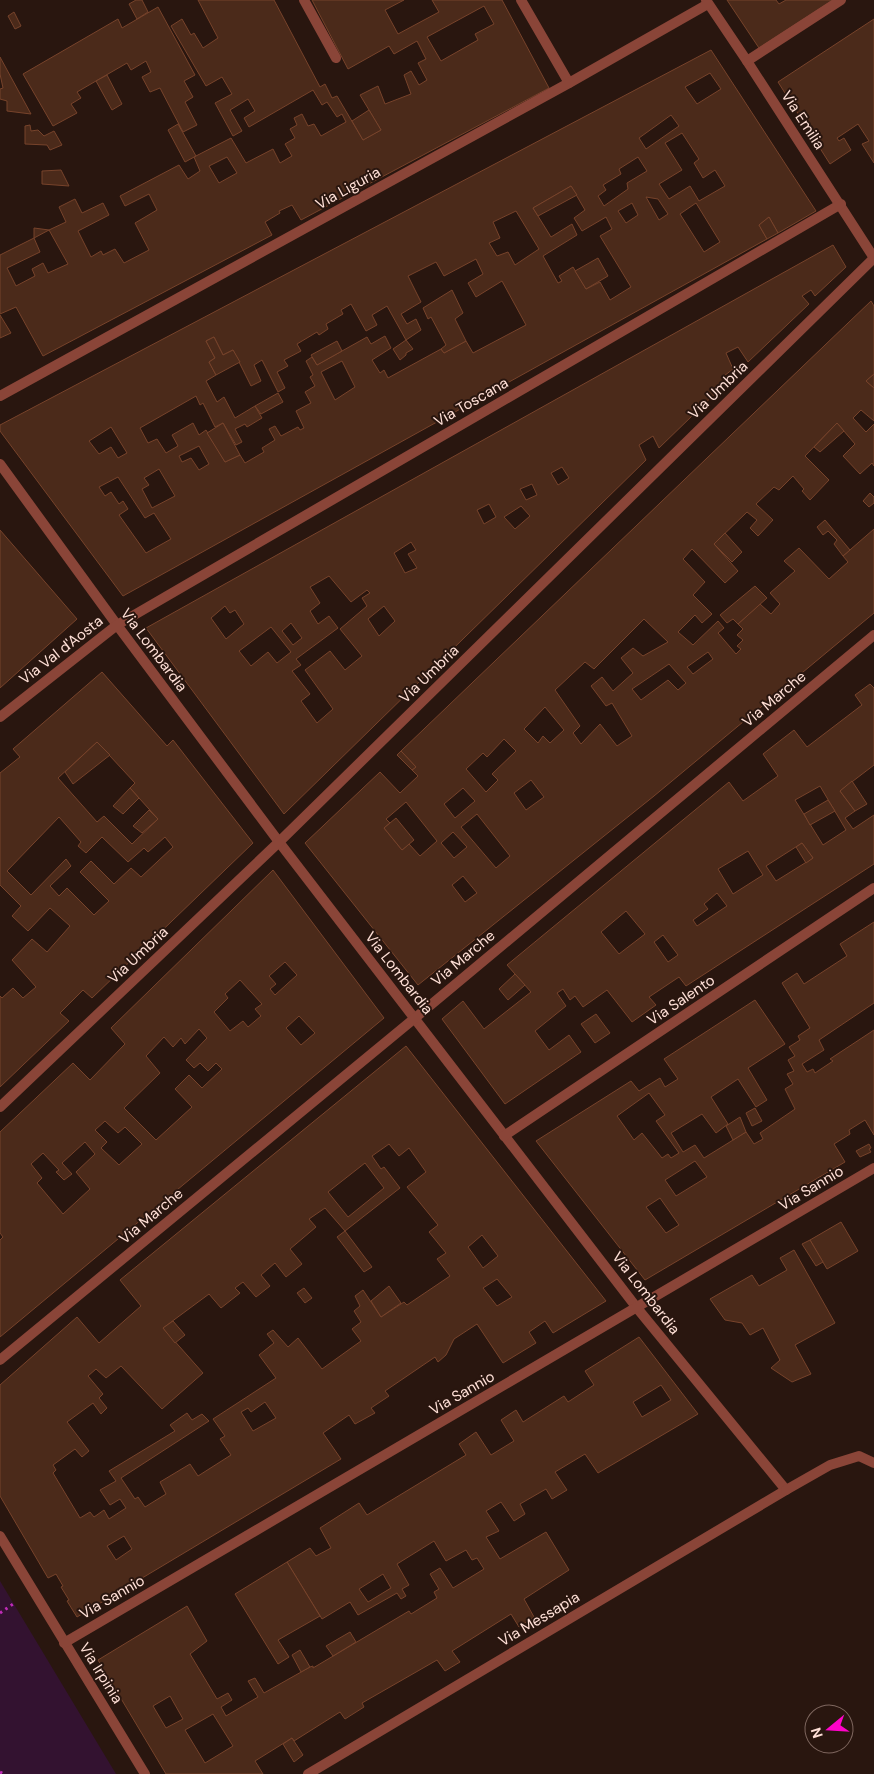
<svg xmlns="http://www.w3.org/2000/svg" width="874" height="1774" viewBox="0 0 874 1774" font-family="'DM Sans',sans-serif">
<rect width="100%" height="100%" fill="#29160f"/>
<!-- park -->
<polygon fill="#331230" points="0,1581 116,1774 0,1774"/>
<!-- building -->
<g fill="#4b2a1a" stroke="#77432b" fill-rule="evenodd">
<polygon points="136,0 142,0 148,12 137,19 129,4"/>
<path d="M198,0H274L320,87L325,84L332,98L337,96L363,140L381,130L360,95L378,86L385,104L411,94L404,75L411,71L419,85L427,80L418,63L426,59L417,41L394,54L389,46L348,69L312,0H404L385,10L398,34L439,12L432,0H502L549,88L301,220L292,205L279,211L280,213L265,222L272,235L43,356L16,307L0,314V255L34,238L40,252L7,268L16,286L35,276L32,269L43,263L48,273L68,264L49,230L66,222L59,207L75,199L82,213L103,203L109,215L78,231L91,257L101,251L103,255L115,249L124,263L149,250L135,223L157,210L149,194L125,206L120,196L179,165L188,179L200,171L194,157L231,138L246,163L273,149L280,163L292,156L285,144L295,138L290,129L297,125L294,118L302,114L308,126L314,124L321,136L346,122L342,114L337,117L327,102L322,105L313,90L249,127L244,118L255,111L248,99L230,110L242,131L233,136L215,103L232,94L222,77L206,86L171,26L182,19L191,35L194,33L203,48L218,38ZM484,6L494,24L475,34L478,40L441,61L427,37ZM227,157L237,173L219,183L209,166Z"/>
<polygon points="727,0 776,0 779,4 786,0 833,0 759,48"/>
<polygon points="158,7 195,75 184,81 193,97 185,102 197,125 183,132 160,88 150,92 142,77 151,72 146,61 131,70 127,63 77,92 81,98 71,104 77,113 53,126 23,74 118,19 122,28"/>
<polygon points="14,12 21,26 15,29 8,16"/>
<polygon points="874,19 874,163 862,144 869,141 858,124 837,138 839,141 844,138 851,150 830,164 778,82"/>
<path d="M711,50L816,211L778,233L769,217L759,225L767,239L123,596L0,431V425ZM710,73L721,89L697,104L685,87ZM671,115L679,126L646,149L639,138ZM682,133L699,159L694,163L703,178L715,170L725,186L699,201L690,186L669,199L659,184L682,170L665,143ZM638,157L647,171L627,183L628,189L604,206L598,196L606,190L603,185L621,174L619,169ZM571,186L585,210L574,218L582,231L606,217L612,229L600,236L631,287L610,300L600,282L586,289L573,267L559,276L562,281L558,283L543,256L577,235L572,224L551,237L533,208ZM646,197L658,199L668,214L659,220ZM632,203L638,215L626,223L618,211ZM696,203L720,242L704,252L680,214ZM516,211L539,249L515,265L508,252L497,256L489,243L500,238L493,222ZM476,259L483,274L468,283L476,297L502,281L526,325L473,353L466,341L444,353L441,349L388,378L384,370L380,373L372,360L391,348L385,336L371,344L367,337L317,365L312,357L306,361L313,375L310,377L315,386L305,392L311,403L296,411L304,428L300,430L298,427L281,436L275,426L269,429L275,440L262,448L264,452L245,463L240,455L225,462L206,430L199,435L193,423L172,435L178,446L166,453L157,439L148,443L140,428L196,396L200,405L203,403L215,427L223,423L236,445L242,442L235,429L245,424L247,427L262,418L255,406L235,418L224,397L217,402L206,381L216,375L209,362L215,358L206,341L214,337L223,355L233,350L251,386L261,381L254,365L262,360L278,392L285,388L277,372L288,366L284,360L301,351L297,344L317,332L319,335L328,329L326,324L343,314L341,310L351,304L366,331L377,325L372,315L387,306L406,340L421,330L416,319L407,324L401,314L421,302L408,276L436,262L444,276ZM342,361L355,387L335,400L321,372ZM111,427L127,453L118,458L111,447L99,454L89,441ZM199,446L209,464L199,470L191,458L182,462L179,456ZM159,469L175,496L152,508L142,489L149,485L144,478ZM118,477L145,518L154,513L171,539L146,553L119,515L128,509L123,501L119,504L111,492L105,496L99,487Z"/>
<polygon points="0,57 31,114 7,111 7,101 0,99 0,89 3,88 0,74"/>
<polygon points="107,75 122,104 112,110 96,81"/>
<polygon points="369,110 381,130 363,140 352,121"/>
<polygon points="178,124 196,156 185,162 168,130"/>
<polygon points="30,125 31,131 38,130 44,136 54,131 62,145 50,150 47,145 25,144 25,126"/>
<polygon points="61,170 69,186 42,184 42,171"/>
<polygon points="571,186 577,195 538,216 533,208"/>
<polygon points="769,217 778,233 767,239 759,225"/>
<polygon points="34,228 49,230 34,238"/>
<path d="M833,245L846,267L815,296L811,290L802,296L809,304L748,362L738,347L726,353L733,369L724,376L728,381L659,448L653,436L639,445L646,460L284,814L146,628ZM562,467L569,478L558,485L551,473ZM532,484L537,495L526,500L520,489ZM489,504L496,517L484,524L477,510ZM521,506L530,516L515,529L504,517ZM411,542L416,550L408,554L417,568L405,573L394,553ZM329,576L351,602L367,590L370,593L362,598L367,606L340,629L362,656L345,670L330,651L305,670L333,709L317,723L301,701L310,694L292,671L301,665L296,659L338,628L329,616L318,624L310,611L320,603L310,587ZM225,606L230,613L235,610L244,624L226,639L211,618ZM384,606L395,621L379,636L368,619ZM291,623L302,638L293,645L282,631ZM271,627L291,652L277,663L268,652L251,666L239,651Z"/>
<polygon points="598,258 608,276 586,289 575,271"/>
<polygon points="452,290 463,313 455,319 466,341 444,353 441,349 446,345 431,317 428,319 423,308"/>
<path d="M871,301L874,306V374L866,381L874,388V421L861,410L853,418L866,432L874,424V466L872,463L860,474L843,456L855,444L837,423L805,456L829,480L810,500L802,491L804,489L793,476L779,490L774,487L756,504L773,520L758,536L750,528L757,520L747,512L714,544L738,571L725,583L692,549L683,559L705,582L693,595L712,614L702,623L695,615L678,632L693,645L718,621L724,628L718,633L736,654L741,649L737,646L743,640L737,635L743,629L738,624L760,604L771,614L780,604L770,593L795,571L784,561L799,548L829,579L848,562L843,556L874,529V613L654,796L418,985L305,843L380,772L400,793L418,776L412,770L416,767L401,751ZM644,619L668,642L643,656L633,648L621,658L633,673L613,691L602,677L591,686L606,706L612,703L632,736L617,746L600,724L581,744L573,733L580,726L555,690L585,662L594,669ZM708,652L713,659L693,674L687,667ZM669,664L686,683L678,690L668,680L641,700L632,689ZM545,707L564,730L550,743L543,736L538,743L524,729ZM504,739L516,751L492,774L498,780L486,792L466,769L483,753L487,757ZM531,780L544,797L526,810L514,793ZM463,788L475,801L455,818L444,804ZM406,802L437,841L420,856L409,844L402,850L384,828L390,823L386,819ZM477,814L510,856L496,868L461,827ZM453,832L467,847L454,858L441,843ZM463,876L477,893L465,902L452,885Z"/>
<polygon points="0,315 11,333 0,338"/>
<polygon points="214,337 223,355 233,350 240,362 216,375 209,362 215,358 206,341"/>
<polygon points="406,340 413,349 406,353 406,355 400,360 393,349"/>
<polygon points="337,341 342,351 317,365 311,355"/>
<polygon points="874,374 874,388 866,381"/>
<polygon points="278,393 283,402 261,414 255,406"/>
<polygon points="223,423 240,455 225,462 207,433"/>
<polygon points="837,423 844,431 820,452 814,447"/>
<polygon points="870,493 874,497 874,503 869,507 863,501"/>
<polygon points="825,520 850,550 843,556 834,544 837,540 828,531 823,535 817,527"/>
<polygon points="0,530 77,619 0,688"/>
<polygon points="725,533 742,552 732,562 714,544"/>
<polygon points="755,586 767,598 738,624 733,619 727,623 720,615"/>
<path d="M102,672L167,746L173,740L253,843L92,998L83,990L60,1013L69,1021L0,1087V996L2,998L13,988L23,998L36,987L12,960L32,939L47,952L70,926L50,908L28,931L12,916L21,906L0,885V773L20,757L13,749ZM97,742L135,783L130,788L158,819L132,844L104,816L97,822L58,778ZM59,817L81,842L78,846L86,853L102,837L128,862L144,848L148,852L165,837L173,847L141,877L131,868L114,884L91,861L80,872L109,901L94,915L67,888L59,896L50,886L71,866L66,859L31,895L7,871Z"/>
<path d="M870,684L874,688V765L840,791L855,811L845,818L853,829L874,815V864L686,986L679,977L649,997L656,1005L632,1022L607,990L583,1007L575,996L570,1000L563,989L557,993L566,1006L535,1031L549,1050L569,1035L581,1052L505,1104L442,1019L463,1001L484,1029L531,992L507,965L729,782L743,801L778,776L763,754L794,730L807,747L862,705L855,695ZM820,786L846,830L823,845L795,800ZM802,843L813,858L776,881L766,866ZM748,851L763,875L733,894L718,869ZM717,893L727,906L697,926L693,920L708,909L704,904ZM626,911L645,934L619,954L601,932ZM663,935L678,955L668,962L654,942Z"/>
<polygon points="97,742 110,755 73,784 65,772"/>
<polygon points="401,751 416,767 412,770 397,755"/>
<polygon points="852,781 867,804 855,811 840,791"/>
<polygon points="130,788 139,798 123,814 113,806"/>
<polygon points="828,800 835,811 810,825 804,814"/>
<polygon points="149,810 158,819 142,833 133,826"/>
<polygon points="396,818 414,840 402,850 384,828"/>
<polygon points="802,843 813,858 806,863 796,847"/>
<path d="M273,870L384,1018L0,1337V1240L3,1237L0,1233V1132L73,1063L90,1080L125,1044L111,1028ZM285,962L297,975L275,995L270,989L276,984L269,976ZM240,980L262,1004L255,1009L261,1016L248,1027L243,1021L230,1031L214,1012L228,998L225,994ZM299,1016L315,1033L301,1045L286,1028ZM199,1029L207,1038L186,1060L194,1068L200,1063L208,1071L216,1063L222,1069L202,1088L189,1075L175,1089L192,1107L156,1140L124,1108L160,1073L146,1056L164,1037L173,1047L181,1038L185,1044ZM105,1121L118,1133L125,1127L142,1144L119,1165L101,1148L107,1142L95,1130ZM85,1142L95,1154L76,1172L90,1189L63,1214L37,1183L42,1178L31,1164L43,1153L59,1170L56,1172L64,1180L72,1174L62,1163Z"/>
<path d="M874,922V1003L819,1040L824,1050L802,1064L807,1072L813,1069L815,1073L833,1061L830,1059L874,1030V1135L865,1120L849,1130L850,1134L834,1144L845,1162L645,1280L536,1141L631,1081L639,1091L660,1078L665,1087L678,1079L664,1059L755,1000L785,1044L748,1068L767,1100L756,1107L738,1079L711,1097L728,1124L716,1133L702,1114L671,1133L683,1152L695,1145L704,1158L746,1132L754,1144L763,1139L760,1133L795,1109L785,1089L793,1084L787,1074L794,1071L788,1060L795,1056L789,1047L800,1040L798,1036L810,1028L782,983L797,973L804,984L847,956L840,944ZM649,1093L665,1115L656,1121L679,1153L671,1158L668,1154L662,1158L642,1133L634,1140L617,1116ZM695,1161L707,1177L676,1196L665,1180ZM660,1198L679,1225L666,1233L646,1207Z"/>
<polygon points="515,974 525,985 508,1000 499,989"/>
<polygon points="596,1014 610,1033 595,1043 581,1024"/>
<path d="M406,1046L606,1301L553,1333L545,1321L529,1332L536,1343L503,1363L477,1324L454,1339L446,1355L438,1362L435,1357L385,1391L389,1396L371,1408L375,1413L355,1424L349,1415L323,1433L341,1459L77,1617L67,1601L69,1600L61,1587L63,1586L56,1574L48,1578L0,1496V1385L77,1317L99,1343L141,1306L120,1280ZM389,1144L399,1156L409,1148L426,1172L407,1187L438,1225L429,1232L446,1253L437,1259L450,1276L407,1305L404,1302L381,1317L363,1290L355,1296L360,1306L354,1311L361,1322L352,1329L361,1341L322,1369L298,1338L288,1347L273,1330L267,1334L274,1343L259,1355L276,1378L213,1419L225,1436L220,1439L231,1455L198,1476L190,1464L160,1482L166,1494L145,1507L138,1497L135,1499L121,1478L209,1421L202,1414L192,1420L187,1413L170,1425L175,1431L109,1471L116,1481L100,1490L110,1505L120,1499L126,1508L109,1519L104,1510L94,1517L90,1512L80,1518L53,1473L56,1470L53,1465L75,1449L82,1457L89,1451L67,1422L93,1403L101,1414L107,1408L99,1398L103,1394L88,1376L96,1369L106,1378L121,1366L162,1409L203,1373L163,1328L209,1294L221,1308L240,1293L235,1288L243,1282L256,1297L270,1286L261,1275L275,1263L286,1277L302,1264L290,1249L316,1227L309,1219L325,1208L345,1231L400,1188L384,1167L381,1169L372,1156ZM365,1163L384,1188L348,1217L328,1192ZM482,1235L498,1256L483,1268L468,1247ZM497,1279L512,1297L497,1306L483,1288ZM265,1402L276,1418L253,1431L241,1412L248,1408L251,1412ZM124,1536L132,1549L116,1560L107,1546Z"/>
<polygon points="755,1108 762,1121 752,1126 746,1113"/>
<polygon points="740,1117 746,1132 733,1140 726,1126"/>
<polygon points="869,1144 871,1148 869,1149 871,1152 860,1157 856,1151"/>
<polygon points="841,1222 858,1251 827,1269 810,1240"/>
<polygon points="345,1231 372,1267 364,1272 337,1237"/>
<polygon points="810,1240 823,1262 816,1266 802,1244"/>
<polygon points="794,1250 835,1323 795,1345 811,1374 792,1382 771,1368 780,1360 763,1328 750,1335 742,1323 725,1320 710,1299 752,1275 759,1286 787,1270 780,1258"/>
<polygon points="389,1286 401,1303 381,1317 371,1301"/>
<polygon points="304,1288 312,1298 305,1303 297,1293"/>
<polygon points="173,1321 185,1335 175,1343 163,1328"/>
<path d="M639,1337L698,1414L598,1473L585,1454L555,1472L567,1490L552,1499L546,1489L520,1504L525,1514L514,1521L501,1502L486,1511L499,1531L486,1537L500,1559L546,1532L569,1570L524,1599L534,1617L519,1627L511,1614L452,1651L460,1662L445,1671L437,1660L362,1703L364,1707L345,1719L340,1712L294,1741L292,1738L255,1761L263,1774H166L98,1660L187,1606L207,1641L190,1654L217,1699L228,1693L232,1700L221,1707L226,1716L258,1697L248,1681L255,1678L264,1693L310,1667L313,1666V1668L409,1611L411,1614L437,1598L434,1592L439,1589L430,1574L440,1568L453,1588L484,1569L477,1558L472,1560L466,1550L446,1561L434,1541L397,1564L409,1585L402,1589L406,1596L401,1599L397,1593L358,1615L350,1602L322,1619L287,1562L310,1548L316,1556L331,1548L320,1528L359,1503L367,1515L466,1455L459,1444L476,1432L491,1455L514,1441L501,1420L516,1410L523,1422L564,1396L568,1402L594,1385L585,1371ZM661,1385L671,1400L642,1417L633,1402ZM383,1574L391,1588L368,1602L359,1589ZM170,1696L183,1719L166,1728L153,1706ZM213,1714L233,1746L205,1763L185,1730Z"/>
<polygon points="287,1562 320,1616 278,1640 289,1657 278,1664 235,1594"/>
<polygon points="350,1632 356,1642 333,1656 326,1646"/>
<polygon points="300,1650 310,1667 301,1672 292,1655"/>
<polygon points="292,1738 303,1755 294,1762 283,1744"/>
</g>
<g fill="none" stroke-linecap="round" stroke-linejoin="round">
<!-- path -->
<g stroke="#bf2bb7" stroke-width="3" stroke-dasharray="2.5 4" stroke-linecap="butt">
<polyline points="0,1613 16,1602"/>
<polyline points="0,1772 4,1774"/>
</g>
<!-- minor -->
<g stroke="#8a4538" stroke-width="10">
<polyline points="304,0 336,58"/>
<polyline points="521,0 569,83"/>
<polyline points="706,0 747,61 874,258"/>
<polyline points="747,61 841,0"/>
<polyline points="0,396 569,83 708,4"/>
<polyline points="0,464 117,625 279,842 637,1308 786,1490 308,1774"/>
<polyline points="0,717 117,625 841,204"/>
<polyline points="0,1107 279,842 874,258"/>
<polyline points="504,1136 874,888"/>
<polyline points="0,1360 415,1018 874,635"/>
<polyline points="0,1536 145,1774"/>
<polyline points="64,1643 874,1168"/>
</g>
<!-- tertiary -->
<polyline stroke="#8a4538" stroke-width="10" points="786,1490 830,1465 859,1456 874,1463"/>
</g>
<g text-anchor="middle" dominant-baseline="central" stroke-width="4" stroke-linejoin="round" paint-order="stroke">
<!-- street labels -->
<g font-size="15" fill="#ffe0d7" stroke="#29160f">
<text transform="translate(803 120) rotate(57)">Via Emilia</text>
<text transform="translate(348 188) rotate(-29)">Via Liguria</text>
<text transform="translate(718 390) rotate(-44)">Via Umbria</text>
<text transform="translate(471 402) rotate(-30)">Via Toscana</text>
<text transform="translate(61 650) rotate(-38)">Via Val d'Aosta</text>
<text transform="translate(154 650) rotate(53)">Via Lombardia</text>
<text transform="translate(429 674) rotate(-44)">Via Umbria</text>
<text transform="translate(774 699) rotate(-40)">Via Marche</text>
<text transform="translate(138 955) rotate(-43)">Via Umbria</text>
<text transform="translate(463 958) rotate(-40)">Via Marche</text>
<text transform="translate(399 973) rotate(52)">Via Lombardia</text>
<text transform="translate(681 1000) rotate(-34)">Via Salento</text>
<text transform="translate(811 1188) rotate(-31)">Via Sannio</text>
<text transform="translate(151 1216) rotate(-40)">Via Marche</text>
<text transform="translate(646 1293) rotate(52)">Via Lombardia</text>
<text transform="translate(462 1393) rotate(-30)">Via Sannio</text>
<text transform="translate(112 1597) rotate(-30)">Via Sannio</text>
<text transform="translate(539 1619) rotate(-31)">Via Messapia</text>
<text transform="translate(101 1673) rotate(58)">Via Irpinia</text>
</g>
</g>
<!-- north arrow -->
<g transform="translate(829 1729) rotate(252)"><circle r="24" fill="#29160f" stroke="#7f675f"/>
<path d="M0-4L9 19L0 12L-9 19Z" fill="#ff03c8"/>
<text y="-8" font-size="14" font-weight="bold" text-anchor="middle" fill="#ffe0d7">N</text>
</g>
</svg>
